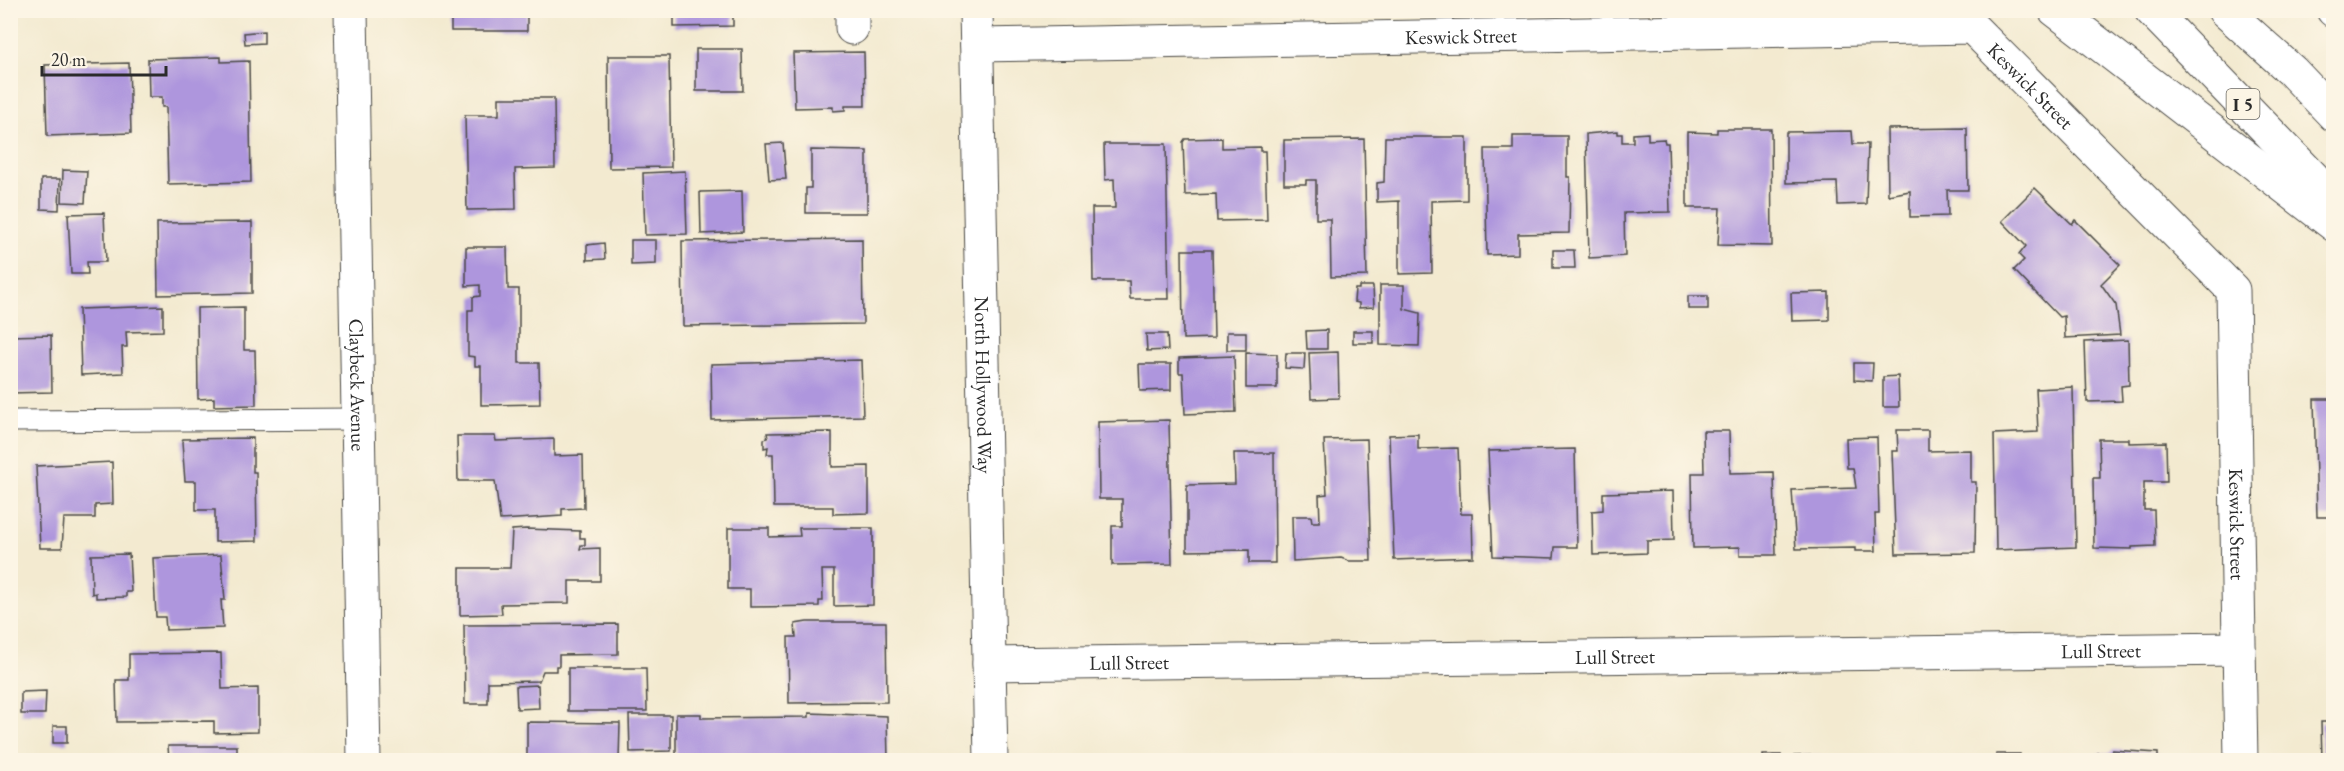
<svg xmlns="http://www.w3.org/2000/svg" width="2344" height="771" viewBox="0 0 2344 771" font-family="'EB Garamond',serif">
<rect width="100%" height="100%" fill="#fcf5e5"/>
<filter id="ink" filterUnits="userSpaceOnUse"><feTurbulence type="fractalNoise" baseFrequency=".0167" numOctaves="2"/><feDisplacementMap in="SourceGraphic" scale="12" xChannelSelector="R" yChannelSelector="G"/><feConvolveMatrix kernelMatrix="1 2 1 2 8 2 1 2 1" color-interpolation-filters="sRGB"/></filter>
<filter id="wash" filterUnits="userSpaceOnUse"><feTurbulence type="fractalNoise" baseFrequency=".008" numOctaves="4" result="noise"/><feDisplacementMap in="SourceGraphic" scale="24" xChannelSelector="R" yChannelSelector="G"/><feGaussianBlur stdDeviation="1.35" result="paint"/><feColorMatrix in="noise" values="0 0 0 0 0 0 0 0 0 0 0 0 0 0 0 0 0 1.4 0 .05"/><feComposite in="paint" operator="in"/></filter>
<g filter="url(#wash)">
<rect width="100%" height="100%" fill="#f3ead0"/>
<g id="blocks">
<!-- building -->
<g fill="#ae96dd">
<rect x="171" y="10" width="22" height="3"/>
<polygon points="442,10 527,10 527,31 451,31 451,13"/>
<polygon points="674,10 733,10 733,26 674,27"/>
<polygon points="264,31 264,43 245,44 244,33"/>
<polygon points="696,49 742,49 743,91 696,91"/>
<polygon points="864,52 865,106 845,106 845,110 833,111 833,107 795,108 793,53"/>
<polygon points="608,56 669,56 671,167 609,168"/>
<polygon points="221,57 221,62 249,61 251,182 168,184 166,107 162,107 162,97 149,97 148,59"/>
<polygon points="129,63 131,133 47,136 45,65"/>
<polygon points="10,95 12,95 15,173 10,173"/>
<polygon points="499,98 554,98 555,168 515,169 516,209 467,210 465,115 499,115"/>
<polygon points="1967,128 1968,190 1947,190 1948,216 1910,217 1910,191 1888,195 1887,129"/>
<polygon points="1717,129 1771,129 1772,246 1718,245 1720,208 1687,208 1687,132 1717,133"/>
<polygon points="1618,131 1618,134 1622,134 1622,142 1633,142 1633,134 1648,133 1648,140 1664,139 1665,143 1668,143 1670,212 1624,213 1625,256 1589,258 1586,134"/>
<polygon points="1852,131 1853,144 1868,144 1866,204 1838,205 1837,182 1786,183 1786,132"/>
<polygon points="1513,136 1567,136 1567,177 1570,177 1569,233 1518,234 1518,254 1487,255 1485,149 1513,149"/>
<polygon points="1385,137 1467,137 1467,200 1431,201 1432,273 1399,274 1399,201 1377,202 1377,183 1384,182"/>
<polygon points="1222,138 1222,148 1260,147 1260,151 1265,151 1267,220 1217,221 1216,194 1185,195 1183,142 1185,139"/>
<polygon points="1364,139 1367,276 1331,277 1330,219 1316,219 1316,180 1306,180 1306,184 1284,184 1284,140"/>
<polygon points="783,143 786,179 769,180 766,144"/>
<polygon points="1104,144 1166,144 1169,299 1130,299 1129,281 1093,281 1092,208 1115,208 1114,179 1105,180"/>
<polygon points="811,150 867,151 867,213 806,213 806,188 811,188"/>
<polygon points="63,170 87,171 85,203 62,202"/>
<polygon points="685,171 687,234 645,235 643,173"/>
<polygon points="41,179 60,179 59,210 41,209"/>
<polygon points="2035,188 2072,224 2075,220 2120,265 2101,284 2116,305 2120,335 2065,338 2064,316 2059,317 2014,270 2024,260 2019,255 2026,246 2002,221"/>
<polygon points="742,191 743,232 701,234 700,192"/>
<polygon points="104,213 106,262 87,262 88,274 71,274 68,214"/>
<polygon points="252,222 252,293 158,295 157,223"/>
<polygon points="862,239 863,324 683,326 682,241"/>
<polygon points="631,240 656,240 656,264 631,265"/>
<polygon points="604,243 605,259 587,260 587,245"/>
<polygon points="466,247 507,247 508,289 519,289 519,363 539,363 540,404 481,405 481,366 475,366 475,357 468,356 468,310 473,310 473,297 480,296 480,285 466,286"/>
<polygon points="1182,250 1212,250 1214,338 1183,339"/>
<polygon points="1553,250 1574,250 1575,268 1553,268"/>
<polygon points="1380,285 1404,285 1404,309 1420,313 1419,346 1380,345"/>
<polygon points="1359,286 1373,286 1374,307 1359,308 1359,303 1354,302 1355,289 1359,289"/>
<polygon points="1829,292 1829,320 1792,321 1791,293"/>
<rect x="1688" y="296" width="20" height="13"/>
<polygon points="163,306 163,331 126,332 127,347 122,347 123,373 81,375 79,309"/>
<polygon points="244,307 244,350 255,350 256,405 214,406 214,398 198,399 197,308"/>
<polygon points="1327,330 1327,349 1307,349 1306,331"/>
<rect x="1353" y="331" width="20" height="12"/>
<rect x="1227" y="332" width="19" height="18"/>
<polygon points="1146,334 1167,334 1168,350 1147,351"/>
<polygon points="51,335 52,392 10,393 10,336"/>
<polygon points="2128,340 2129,385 2121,386 2122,401 2087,402 2085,342"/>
<polygon points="1338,352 1339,398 1311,399 1309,353"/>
<polygon points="1246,353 1277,354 1277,388 1246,388"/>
<polygon points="1286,353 1305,353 1304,369 1285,368"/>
<polygon points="1234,356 1236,412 1185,414 1183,373 1179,373 1179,358"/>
<polygon points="861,360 863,416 712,420 711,364"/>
<polygon points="1854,363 1873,363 1872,381 1854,380"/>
<polygon points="1139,364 1171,364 1171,390 1140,391"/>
<polygon points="1898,376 1899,407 1883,407 1883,377"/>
<polygon points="2073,387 2076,547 1996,550 1994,434 2038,432 2036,389"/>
<polygon points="2314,399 2334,399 2334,517 2317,517"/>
<polygon points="1169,420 1172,564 1112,565 1112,526 1122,526 1122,499 1099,499 1098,422"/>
<polygon points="1897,430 1928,430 1928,451 1971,450 1971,482 1976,482 1975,553 1896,554 1892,451 1898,451"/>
<polygon points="1703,431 1729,431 1730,473 1774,472 1776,555 1740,555 1740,547 1693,548 1692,473 1704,473"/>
<polygon points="832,432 832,467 869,466 869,513 833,514 833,507 774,507 773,454 767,454 768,447 764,448 764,439 768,438 767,433"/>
<polygon points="1418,434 1418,449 1458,448 1461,514 1472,514 1473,557 1394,560 1389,435"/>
<polygon points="457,436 495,436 496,441 554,439 554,456 583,455 584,508 562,509 562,516 500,520 495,481 458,481"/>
<polygon points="1877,437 1879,514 1875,514 1876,551 1855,551 1855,548 1796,549 1792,490 1856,488 1853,468 1847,468 1846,438"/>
<polygon points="253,438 253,472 256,472 257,541 215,542 215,510 196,510 196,481 185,481 182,442 183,439"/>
<polygon points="1367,439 1371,561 1349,561 1341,558 1293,561 1292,516 1311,516 1312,522 1320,522 1319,495 1327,494 1324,440"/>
<polygon points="2099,439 2129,439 2129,443 2166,442 2167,482 2144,482 2144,510 2154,510 2155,546 2132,547 2132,549 2094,548 2093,478 2100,478"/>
<polygon points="1575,449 1577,547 1555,547 1554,558 1493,556 1488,451"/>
<polygon points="1234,453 1274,453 1275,563 1249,563 1249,550 1187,551 1187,485 1235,484"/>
<polygon points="112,462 113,504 95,505 95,518 64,518 62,548 40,548 36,466"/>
<polygon points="1673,491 1674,540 1647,541 1647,553 1593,555 1592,511 1603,510 1603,493"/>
<polygon points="728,528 769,528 769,537 800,536 799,528 873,528 873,605 834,606 834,570 822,570 823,601 819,601 819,606 750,607 750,589 728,589"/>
<polygon points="526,529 580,531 580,538 585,538 585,545 581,545 580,549 600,548 600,581 569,581 569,603 501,604 502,614 460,615 460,568 510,568 512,530"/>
<polygon points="129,554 131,592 126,592 126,597 96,598 96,593 92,594 91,555"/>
<polygon points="221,555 225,600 221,600 223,628 166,630 165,617 156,617 153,558"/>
<polygon points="807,622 886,622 887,702 789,703 788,637 796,637 795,624"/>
<polygon points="618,624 618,654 559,655 559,666 556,666 556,671 543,671 539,681 488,682 488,704 465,704 464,625"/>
<polygon points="221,653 222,689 258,688 258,732 214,733 214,721 117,722 116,680 129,680 129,654"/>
<polygon points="568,668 646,668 647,711 568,711"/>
<polygon points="538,685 539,708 517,709 516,686"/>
<polygon points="46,691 45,714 21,714 21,692"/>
<polygon points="809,713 887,716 888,760 676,760 676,714 701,714 701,718 809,717"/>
<polygon points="629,715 671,715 671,751 630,752"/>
<polygon points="527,722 620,723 619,760 527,760"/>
<polygon points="2321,722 2334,722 2334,760 2322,760"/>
<rect x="53" y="726" width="14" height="17"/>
<polygon points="168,746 237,746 237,760 169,760"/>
<polygon points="2112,750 2158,753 2158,760 2098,760 2098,753 2111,753"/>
<rect x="1996" y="754" width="24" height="6"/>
<rect x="1763" y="755" width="18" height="5"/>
<polygon points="1821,755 1821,760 1794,760 1794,756"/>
<polygon points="1919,756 1919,760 1897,760 1897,757"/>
<polygon points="1978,758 1978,760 1948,760 1948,759"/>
</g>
</g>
</g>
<g filter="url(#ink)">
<use href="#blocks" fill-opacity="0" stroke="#494844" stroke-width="1.5"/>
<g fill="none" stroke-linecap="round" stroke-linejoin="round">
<!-- lane casing -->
<g stroke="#494844" stroke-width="23">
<polyline id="lane" points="10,421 359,419"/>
</g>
<!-- street casing -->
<g stroke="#494844" stroke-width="35">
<g id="street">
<path id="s1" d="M351,10L364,760"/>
<polyline points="852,10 852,28"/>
<path id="s2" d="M977,45L1972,27L2233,290L2241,760"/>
<path id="s3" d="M989,664L2239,649"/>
</g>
</g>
<!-- secondary casing -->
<g stroke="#494844" stroke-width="35">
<g id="secondary">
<path id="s4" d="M976,10L991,760"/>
</g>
</g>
<!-- highway casing -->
<g stroke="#494844" stroke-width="35">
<g id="highway">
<polyline points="2055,10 2334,225"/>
<polyline points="2151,10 2334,199"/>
<polyline points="2224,10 2292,71 2334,115"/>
<polyline points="2333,10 2334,11"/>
</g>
</g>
<!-- lane -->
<use href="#lane" stroke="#fff" stroke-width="21"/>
<!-- street -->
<use href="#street" stroke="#fff" stroke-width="33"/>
<!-- secondary -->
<use href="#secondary" stroke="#fff" stroke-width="33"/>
<!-- highway -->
<use href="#highway" stroke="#fff" stroke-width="33"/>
</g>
</g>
<g text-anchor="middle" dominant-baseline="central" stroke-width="4.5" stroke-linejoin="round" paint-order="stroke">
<!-- shield labels -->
<rect fill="#fcf5e5" stroke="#6a6863" stroke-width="1.5" x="2226.5" y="89" width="33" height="30" rx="4.5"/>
<g font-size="18" font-weight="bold" fill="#2b2b2b">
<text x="2243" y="104">I 5</text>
</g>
<!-- street labels -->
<g font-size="20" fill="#2b2b2b" stroke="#fcf5e5">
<text stroke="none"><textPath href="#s2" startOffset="484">Keswick Street</textPath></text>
<text stroke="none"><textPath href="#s2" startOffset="1078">Keswick Street</textPath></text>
<text stroke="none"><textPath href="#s1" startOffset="375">Claybeck Avenue</textPath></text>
<text stroke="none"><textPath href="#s4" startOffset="375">North Hollywood Way</textPath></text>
<text stroke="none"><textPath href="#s2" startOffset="1600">Keswick Street</textPath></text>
<text stroke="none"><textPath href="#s3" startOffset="1112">Lull Street</textPath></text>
<text stroke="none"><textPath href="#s3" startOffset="626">Lull Street</textPath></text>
<text stroke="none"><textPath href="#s3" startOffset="140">Lull Street</textPath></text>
</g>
</g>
<!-- margin -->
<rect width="2344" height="771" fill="none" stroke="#fcf5e5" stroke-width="36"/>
<!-- scale -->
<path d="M42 66v9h124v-9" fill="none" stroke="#2b2b2b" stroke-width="3"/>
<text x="51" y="66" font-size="18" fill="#2b2b2b" stroke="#fcf5e5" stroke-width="4.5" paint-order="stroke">20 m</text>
</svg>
